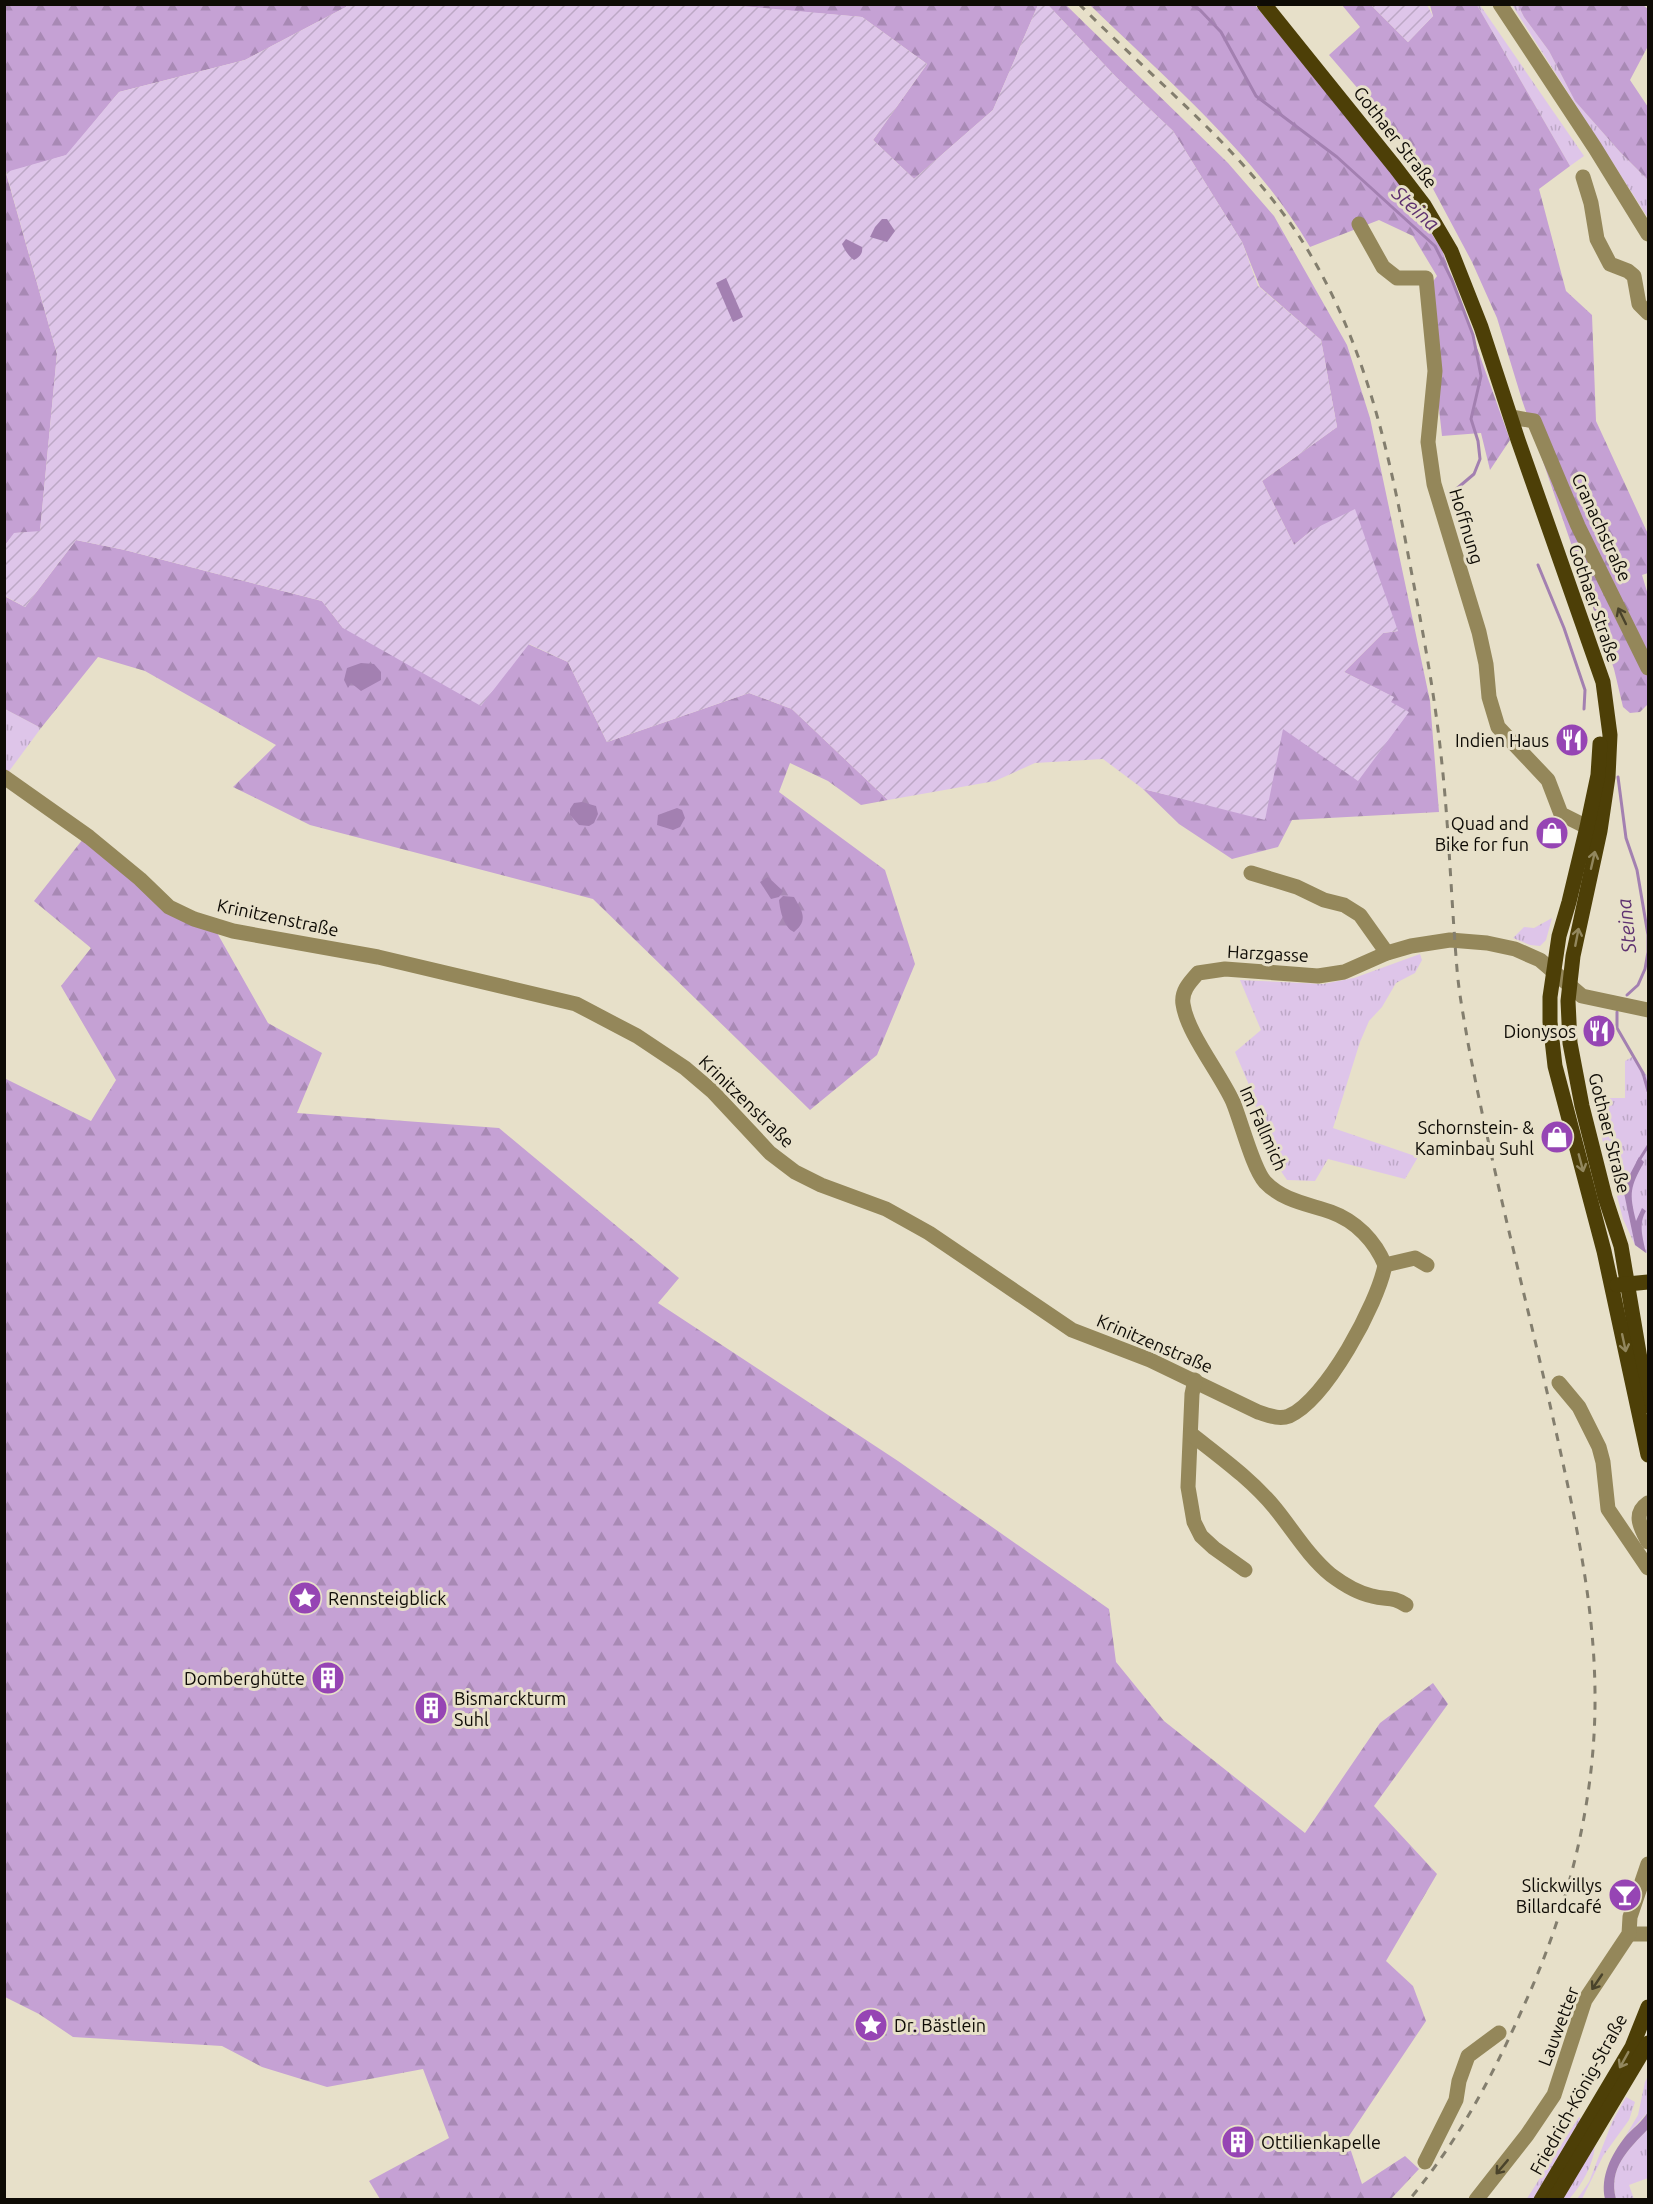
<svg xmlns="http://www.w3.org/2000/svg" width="1653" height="2204" viewBox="0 0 1653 2204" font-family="Ubuntu,sans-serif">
<defs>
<pattern id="grass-tufts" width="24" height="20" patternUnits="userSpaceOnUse" patternTransform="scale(1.5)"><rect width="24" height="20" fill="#dec5e9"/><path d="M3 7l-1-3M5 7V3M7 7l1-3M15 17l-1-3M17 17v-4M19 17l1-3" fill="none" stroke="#bda8c6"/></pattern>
<pattern id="forest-firs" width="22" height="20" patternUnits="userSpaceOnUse" patternTransform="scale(1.5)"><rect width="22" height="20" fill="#c5a1d4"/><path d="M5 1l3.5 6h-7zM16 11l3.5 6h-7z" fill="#a889b4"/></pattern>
<pattern id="garden-furrows" width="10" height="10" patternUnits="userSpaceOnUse" patternTransform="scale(1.5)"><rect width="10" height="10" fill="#dec5e9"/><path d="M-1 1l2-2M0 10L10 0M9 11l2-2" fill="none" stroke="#bda8c6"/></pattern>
</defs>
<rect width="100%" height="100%" fill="#e7e0c9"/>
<!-- grass -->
<g fill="url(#grass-tufts)">
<polygon points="1477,5 1480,5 1584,156 1570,166"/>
<polygon points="1512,5 1518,5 1524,17 1549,51 1575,101 1620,152 1648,180 1648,218"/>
<polygon points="5,709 41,728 7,774 5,772"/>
<polygon points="1552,918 1546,940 1540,946 1530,945 1513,938 1524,927 1534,928"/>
<polygon points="1420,954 1422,960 1415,973 1396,983 1382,1007 1369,1021 1360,1042 1333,1128 1418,1157 1405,1179 1328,1159 1315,1181 1287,1180 1267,1151 1252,1092 1235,1052 1261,1030 1240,980 1323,984 1354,978"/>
<polygon points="1632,1057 1648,1077 1648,1254 1635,1245 1623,1219 1593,1104 1610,1104 1610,1098 1625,1098 1625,1061"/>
<polygon points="1648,2076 1648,2112 1625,2137 1638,2115 1645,2082"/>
<polygon points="1626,2097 1635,2102 1629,2120 1603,2156 1582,2199 1577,2199 1589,2182 1612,2122"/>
<polygon points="1579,2117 1583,2120 1536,2199 1526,2200"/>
<path d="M1648,2129V2178L1629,2185L1634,2199H1616C1608,2168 1628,2150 1648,2129Z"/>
<path d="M1595,2146C1593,2165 1582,2185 1569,2199L1560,2200Z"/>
</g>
<!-- forest -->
<g fill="url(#forest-firs)">
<polygon points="5,5 346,5 346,7 245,60 119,92 67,155 6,173 57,354 40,532 15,533 5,545"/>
<polygon points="722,5 1038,5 993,110 914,179 873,140 927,64 862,17"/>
<polygon points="1048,5 1066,5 1228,163 1274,216 1347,345 1370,418 1430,701 1439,812 1292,820 1278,847 1232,859 1179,824 1143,789 1185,799 1283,729 1390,702 1393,697 1344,672 1383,633 1398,631 1312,530 1294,545 1262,481 1337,427 1321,340 1260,287 1242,242 1173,131 1116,77"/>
<path d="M1090,5H1255L1391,170L1442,250L1510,440L1490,470L1481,433L1442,436L1426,291L1437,276L1413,236L1379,220L1310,247C1257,156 1166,79 1090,5Z"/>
<polygon points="1342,5 1371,5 1408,42 1433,16 1430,5 1477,5 1570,166 1539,189 1566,291 1592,315 1596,421 1648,534 1648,573 1642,575 1648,595 1648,704 1640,712 1630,713 1623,707 1614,669 1522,400 1497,318 1472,262 1415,155 1329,55 1360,27"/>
<polygon points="1643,5 1648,9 1648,46 1630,80 1648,107 1648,180 1620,152 1575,101 1549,51 1524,17 1518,5"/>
<polygon points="76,540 125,550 322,601 343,628 528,644 568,662 607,742 749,693 792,709 888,800 861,805 828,781 790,763 779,792 885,870 915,964 877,1055 810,1110 593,899 310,825 233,787 276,745 145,671 98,657 41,728 5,709 4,596 25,607"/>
<polygon points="83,839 216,931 268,1023 322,1053 297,1113 499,1128 679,1278 658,1303 898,1461 1109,1609 1116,1662 1164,1721 1305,1833 1380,1723 1433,1683 1448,1704 1374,1806 1437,1874 1386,1961 1413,1986 1426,2021 1347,2139 1362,2184 1405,2156 1419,2169 1390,2200 380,2199 369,2181 449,2138 423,2069 327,2087 262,2067 222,2046 73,2037 39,2014 5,1997 4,1078 91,1121 116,1080 61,986 91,948 34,901"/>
</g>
<!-- garden -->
<g fill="url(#garden-furrows)">
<polygon points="722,4 862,17 927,64 873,140 914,179 993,110 1038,5 1048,5 1116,77 1173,131 1242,242 1258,286 1321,340 1337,427 1262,481 1294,545 1312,530 1355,509 1398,631 1383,633 1344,672 1394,697 1391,702 1409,712 1358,781 1283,729 1265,820 1143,789 1103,759 1035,763 995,781 888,800 792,709 749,693 607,742 568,662 529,644 481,706 343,628 322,601 125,550 76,540 25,607 5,596 5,545 14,533 40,531 57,354 6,172 66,155 119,92 245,60 346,7 346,5"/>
<polygon points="1371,5 1427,5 1433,16 1408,42"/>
</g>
<!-- water -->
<g fill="#a380b1">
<polygon points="882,219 887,219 895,231 887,242 870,237 875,227"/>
<path d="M846,239L862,247C863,253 860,257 854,260C849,257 844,249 842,244Z"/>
<polygon points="726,278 743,317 733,322 716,283"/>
<polygon points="361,663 374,664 381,672 381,680 361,691 351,683 348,688 344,680 347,668"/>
<polygon points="582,802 596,806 598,814 594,823 589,826 579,825 570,815 570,809 574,803"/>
<polygon points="677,808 682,810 685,818 680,827 673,830 657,825 658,815"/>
<polygon points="768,877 783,891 779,897 771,899 760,882"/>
<path d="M783,896L794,897C802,911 809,920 794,932C784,928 780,911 779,900Z"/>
<path d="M1639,1157L1644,1162C1630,1188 1629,1192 1636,1221L1642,1208L1646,1211C1638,1224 1643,1238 1646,1253L1635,1245L1624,1193L1627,1180Z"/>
<path d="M1648,2112V2129C1628,2150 1608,2168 1616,2199H1605C1600,2177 1611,2155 1625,2137C1633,2128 1642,2122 1648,2112Z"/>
</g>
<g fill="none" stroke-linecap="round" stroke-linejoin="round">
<!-- stream -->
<g stroke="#a380b1" stroke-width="3">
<polyline points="1190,4 1200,10 1221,32 1256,96 1337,157 1435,246 1452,280 1473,335 1481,376 1471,419 1478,441 1480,459 1474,474 1454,491 1451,499 1455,509 1473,521"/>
<polyline points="1538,565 1564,628 1585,690 1584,709"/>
<polyline points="1618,777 1626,838 1637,870 1648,935 1648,952 1645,969 1638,985 1627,995"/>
<polyline points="1617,1012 1617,1028 1643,1073 1648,1091"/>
<polyline points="1638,1162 1648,1146"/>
</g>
<!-- minor -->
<g stroke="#94875a" stroke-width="15">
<polyline points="1500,4 1595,148 1648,234"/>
<polyline points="1583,177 1591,203 1597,239 1610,264 1628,271 1634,276 1639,304 1648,313"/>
<polyline points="1359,224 1383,267 1397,278 1426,278 1435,371 1428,442 1434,484 1479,632 1486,664 1489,697 1498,727 1548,780 1561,814 1587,827 1597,830"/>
<polyline points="1511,417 1534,421 1578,526 1648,668"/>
<path d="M4,777L89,837L140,879L169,907L194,919L233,931L378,957L576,1004L637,1036L685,1068L712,1091L770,1153L795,1172L821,1185L886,1209L929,1233L1072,1330L1150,1360L1258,1412C1268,1415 1279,1420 1289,1416C1326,1400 1378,1303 1385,1265"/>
<polyline points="1251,873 1297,887 1324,900 1344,905 1360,915 1387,953"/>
<path d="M1385,1265C1375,1241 1356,1221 1331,1212C1308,1204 1283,1201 1265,1182C1253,1169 1241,1121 1233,1102C1220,1073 1187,1033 1183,1004C1181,991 1190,982 1198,973L1225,969L1318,976L1344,972L1387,953L1411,946L1450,940L1487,943L1515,949L1540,960L1582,996L1648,1010"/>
<polyline points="1385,1265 1415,1258 1427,1265"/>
<polyline points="1195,1380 1192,1394 1188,1487 1194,1522 1201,1536 1214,1548 1245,1570"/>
<polyline points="1559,1383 1579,1407 1599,1447 1603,1462 1608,1509 1648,1568"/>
<path d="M1191,1434C1220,1457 1251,1479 1275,1508C1293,1530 1308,1556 1331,1575C1343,1584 1358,1593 1372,1596C1387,1600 1393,1596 1406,1605"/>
<path d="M1648,1503C1632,1514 1641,1528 1648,1542"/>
<polyline points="1629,1934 1648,1934"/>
<polyline points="1425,2162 1456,2100 1459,2081 1468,2056 1499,2033"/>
<polyline points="1476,2200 1527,2135 1554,2095 1585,2000 1629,1934 1630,1917 1648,1864"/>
</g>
<!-- major -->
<g stroke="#4d3f07" stroke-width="15">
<polyline points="1264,4 1395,167 1424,205 1451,251 1481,327 1518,440 1603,682 1610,735 1608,777 1600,831 1573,956 1568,1001 1570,1043 1582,1106 1605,1197 1621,1246 1648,1406"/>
<polyline points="1600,744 1598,775 1587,827 1569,902 1559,936 1550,997 1550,1022 1555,1066 1604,1251 1648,1455"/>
<polyline points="1617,1285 1648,1282"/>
<polyline points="1541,2200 1632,2047 1648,2007"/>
<polyline points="1554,2200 1648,2043"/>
</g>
<!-- rail -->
<path stroke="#837e6e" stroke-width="3" stroke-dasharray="8 8" stroke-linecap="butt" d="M1079,4C1152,78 1236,144 1295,230C1357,323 1383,425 1404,533C1418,607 1433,680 1441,755C1449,826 1451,898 1457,969C1459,994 1464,1019 1468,1043C1493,1175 1528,1305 1557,1436C1577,1527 1596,1612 1595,1706C1594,1811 1565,1917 1521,2012C1491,2079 1457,2143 1409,2200"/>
</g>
<!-- one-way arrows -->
<defs><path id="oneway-shaft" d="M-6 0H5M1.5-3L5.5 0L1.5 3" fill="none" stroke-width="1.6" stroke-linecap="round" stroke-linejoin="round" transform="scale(1.5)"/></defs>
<g stroke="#4a432b">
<use href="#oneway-shaft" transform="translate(1622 616) rotate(-116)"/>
<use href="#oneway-shaft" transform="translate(1597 1982) rotate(124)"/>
<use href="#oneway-shaft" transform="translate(1502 2167) rotate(130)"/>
</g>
<g stroke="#92875e">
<use href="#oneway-shaft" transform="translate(1593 860) rotate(-77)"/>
<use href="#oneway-shaft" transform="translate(1577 937) rotate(-79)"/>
<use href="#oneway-shaft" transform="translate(1581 1163) rotate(75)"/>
<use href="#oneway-shaft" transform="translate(1624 1343) rotate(78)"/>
<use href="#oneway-shaft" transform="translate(1624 2060) rotate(119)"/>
</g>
<!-- icons -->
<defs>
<g id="restaurant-disc" transform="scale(1.725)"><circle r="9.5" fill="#9645b4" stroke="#e7e0c9"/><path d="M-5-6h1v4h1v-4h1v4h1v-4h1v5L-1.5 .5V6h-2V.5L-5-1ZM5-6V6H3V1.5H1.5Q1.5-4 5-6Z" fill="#fff"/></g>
<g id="shop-disc" transform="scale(1.725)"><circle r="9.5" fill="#9645b4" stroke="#e7e0c9"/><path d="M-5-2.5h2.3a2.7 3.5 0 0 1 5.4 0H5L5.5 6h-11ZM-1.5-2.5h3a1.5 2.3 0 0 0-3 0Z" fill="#fff"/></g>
<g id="sight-disc" transform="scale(1.725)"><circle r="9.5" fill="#9645b4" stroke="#e7e0c9"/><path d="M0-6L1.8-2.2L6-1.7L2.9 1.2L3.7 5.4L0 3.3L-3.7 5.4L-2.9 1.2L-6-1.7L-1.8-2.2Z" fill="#fff"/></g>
<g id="building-disc" transform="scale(1.725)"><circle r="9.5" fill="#9645b4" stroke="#e7e0c9"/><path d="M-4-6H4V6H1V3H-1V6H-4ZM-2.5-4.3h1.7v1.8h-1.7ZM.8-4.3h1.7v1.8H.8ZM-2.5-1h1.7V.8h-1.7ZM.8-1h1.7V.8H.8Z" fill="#fff"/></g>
<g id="bar-disc" transform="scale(1.725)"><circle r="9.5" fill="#9645b4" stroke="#e7e0c9"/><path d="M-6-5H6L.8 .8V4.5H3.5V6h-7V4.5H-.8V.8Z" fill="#fff"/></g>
</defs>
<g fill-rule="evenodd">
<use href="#restaurant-disc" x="1572" y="740"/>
<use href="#shop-disc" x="1552" y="833"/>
<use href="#restaurant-disc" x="1599" y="1031"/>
<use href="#shop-disc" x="1557" y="1137"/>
<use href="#sight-disc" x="305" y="1598"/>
<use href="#building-disc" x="328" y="1678"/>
<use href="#building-disc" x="431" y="1708"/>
<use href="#bar-disc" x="1625" y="1895"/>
<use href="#sight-disc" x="871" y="2025"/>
<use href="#building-disc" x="1238" y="2142"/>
</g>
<g text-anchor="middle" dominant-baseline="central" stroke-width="6" stroke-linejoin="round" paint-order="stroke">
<!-- street labels -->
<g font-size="18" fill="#0e0b05" stroke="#e7e0c9">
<text transform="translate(1396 137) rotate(52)">Gothaer Straße</text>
<text transform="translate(1467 526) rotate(73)">Hoffnung</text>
<text transform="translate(1602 527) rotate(65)">Cranachstraße</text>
<text transform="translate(1595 603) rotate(71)">Gothaer Straße</text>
<text transform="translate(278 917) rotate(12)">Krinitzenstraße</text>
<text transform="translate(1268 953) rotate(3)">Harzgasse</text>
<text transform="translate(747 1101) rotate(44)">Krinitzenstraße</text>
<text transform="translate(1264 1128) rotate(66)">Im Fallmich</text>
<text transform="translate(1610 1133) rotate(76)">Gothaer Straße</text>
<text transform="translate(1155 1343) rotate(23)">Krinitzenstraße</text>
<text transform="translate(1558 2026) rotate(-69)">Lauwetter</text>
<text transform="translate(1578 2094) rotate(-61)">Friedrich-König-Straße</text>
</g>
<!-- poi labels -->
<g font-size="18" fill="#0e0b05" stroke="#e7e0c9" text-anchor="end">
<text x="1549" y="740">Indien Haus</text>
<text x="1529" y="823">Quad and<tspan x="1529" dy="21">Bike for fun</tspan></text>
<text x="1576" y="1031">Dionysos</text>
<text x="1534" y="1127">Schornstein- &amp;<tspan x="1534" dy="21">Kaminbau Suhl</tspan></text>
<text x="328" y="1598" text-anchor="start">Rennsteigblick</text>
<text x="305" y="1678">Domberghütte</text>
<text x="454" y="1698" text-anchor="start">Bismarckturm<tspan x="454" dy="21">Suhl</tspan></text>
<text x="1602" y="1885">Slickwillys<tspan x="1602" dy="21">Billardcafé</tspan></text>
<text x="894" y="2025" text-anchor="start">Dr. Bästlein</text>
<text x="1261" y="2142" text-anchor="start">Ottilienkapelle</text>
</g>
<!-- water labels -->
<g font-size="20" font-style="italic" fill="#5e3170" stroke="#e7e0c9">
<text transform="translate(1416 208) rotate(42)">Steina</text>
<text transform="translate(1626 926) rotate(-96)">Steina</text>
</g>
</g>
<!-- border -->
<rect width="1653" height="2204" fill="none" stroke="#0e0b05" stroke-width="12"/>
</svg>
